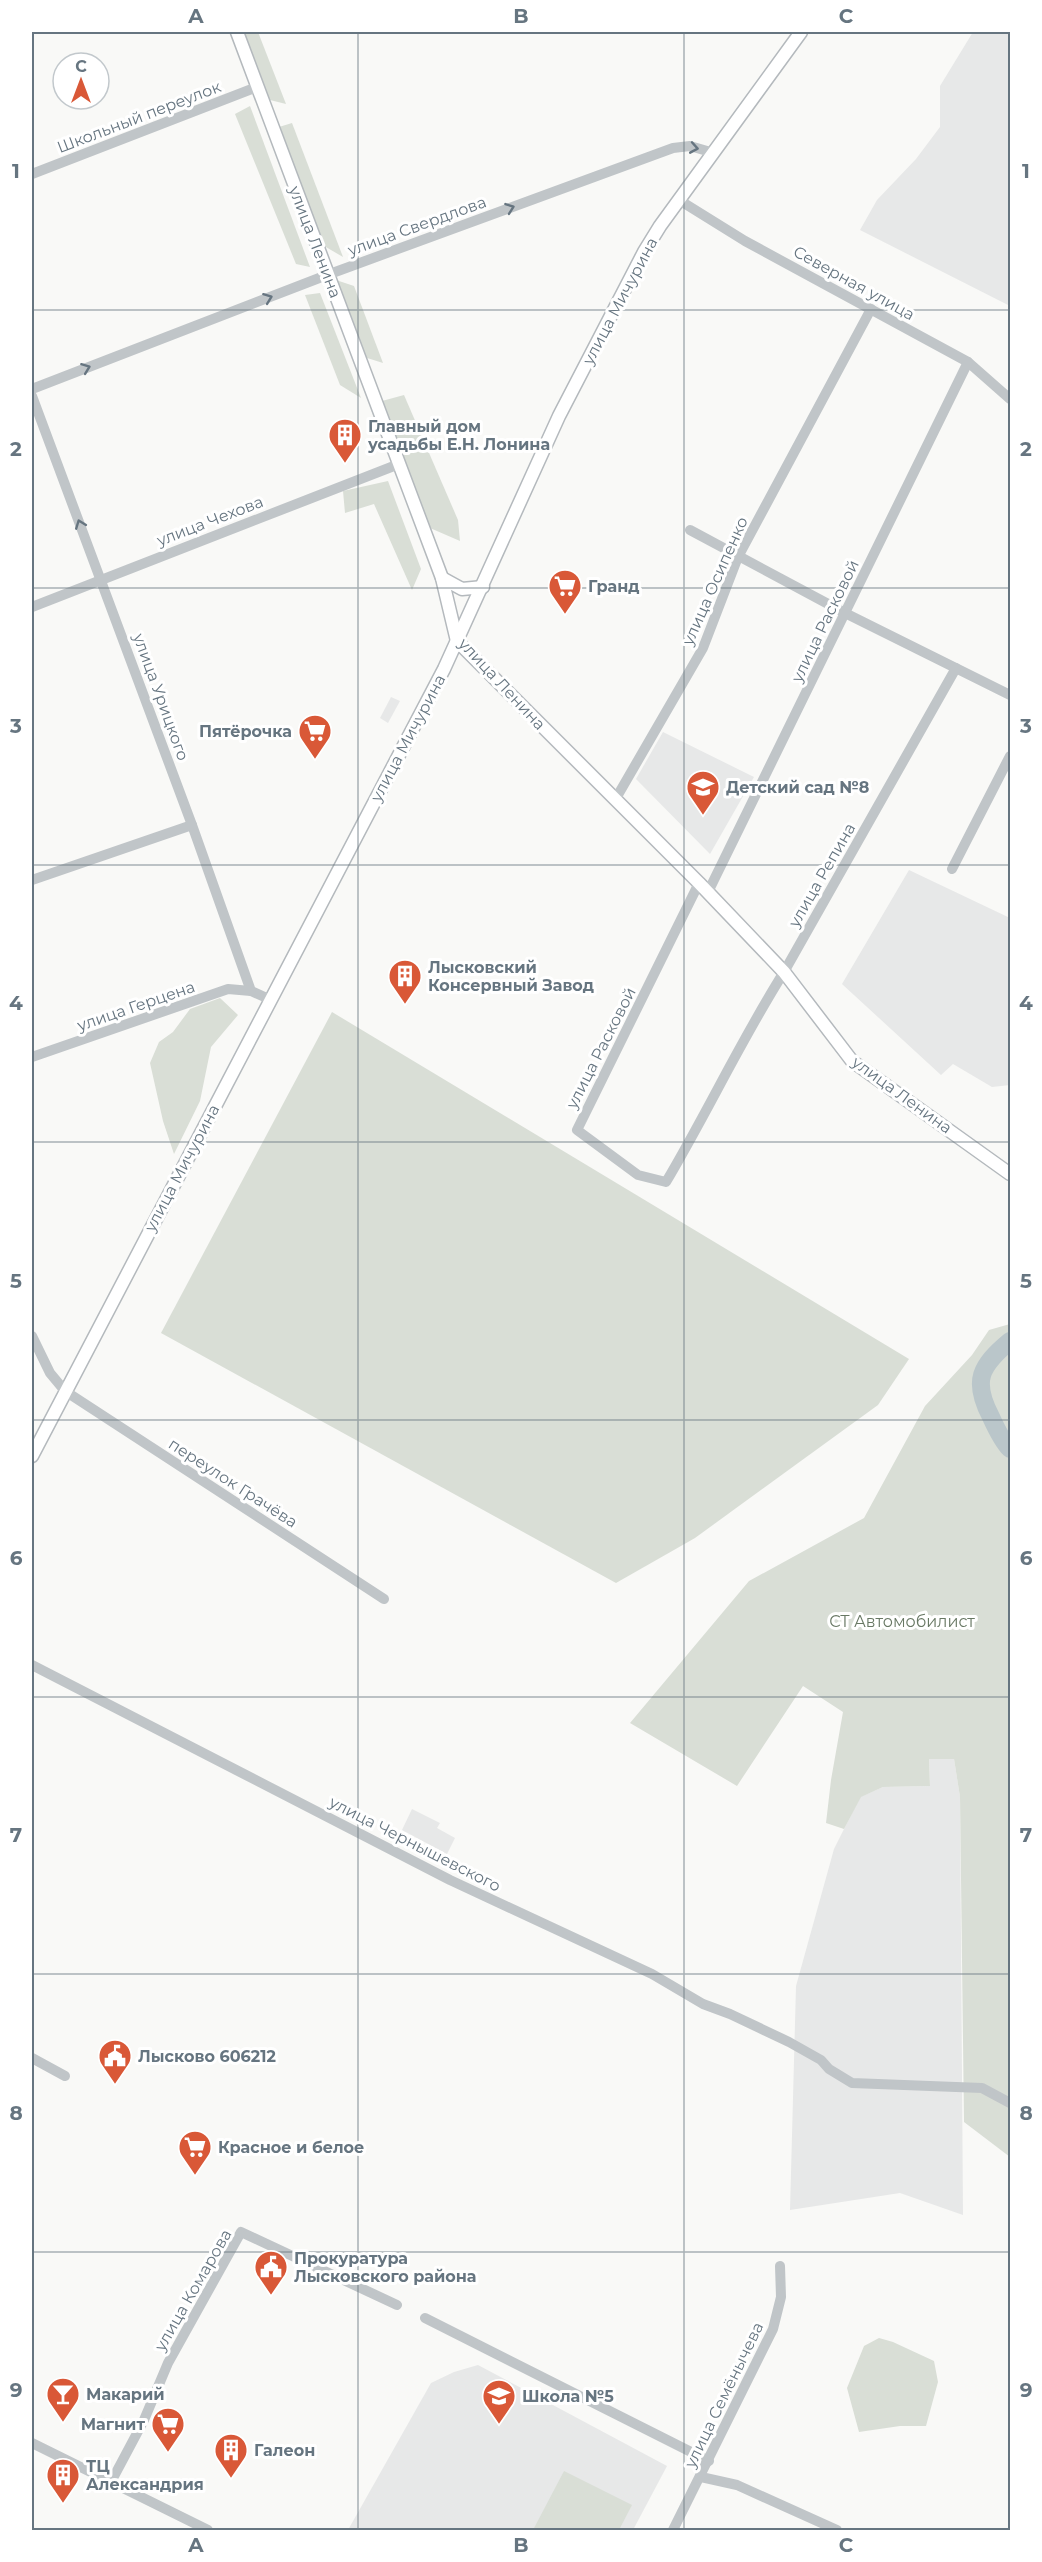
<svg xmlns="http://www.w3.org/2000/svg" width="1042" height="2562" viewBox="0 0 1042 2562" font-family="Montserrat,sans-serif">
<rect width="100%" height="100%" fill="#f9f9f7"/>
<!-- built -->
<g fill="#e7e8e8">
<polygon points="973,32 1010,32 1010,306 860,230 877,200 916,159 940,127 940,86"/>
<polygon points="391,697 400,701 388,723 380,718"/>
<polygon points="663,732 754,777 710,854 636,779"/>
<polygon points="909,870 1010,918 1010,1085 992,1087 953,1064 941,1075 842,984"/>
<polygon points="929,1759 954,1759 960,1797 963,2215 900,2193 790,2210 796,1986 834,1849 860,1797 883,1787 930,1786"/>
<polygon points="412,1809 440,1823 437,1828 455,1838 447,1854 402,1830"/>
<polygon points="478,2365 667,2466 633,2530 348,2530 431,2383 454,2372"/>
</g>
<!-- green -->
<g fill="#d9ded6">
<polygon points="242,32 258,32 286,104 266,99"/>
<polygon points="250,106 310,267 296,264 235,114"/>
<polygon points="292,123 343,257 319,243 279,127"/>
<polygon points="336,280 354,286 383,363 364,357"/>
<polygon points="320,293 361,398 340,385 305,295"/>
<polygon points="404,395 458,520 460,541 430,528 382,401"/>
<polygon points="388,481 421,569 412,590 374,504 345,513 343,491"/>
<polygon points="220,998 238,1015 211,1047 200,1101 174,1154 163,1121 150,1063 159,1042 173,1032 190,1009"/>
<polygon points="332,1012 909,1359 878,1405 695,1538 616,1583 161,1333"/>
<polygon points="1010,1324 1010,2157 964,2122 960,1797 954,1759 929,1759 930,1786 883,1787 861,1797 844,1829 826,1823 831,1780 843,1712 803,1686 737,1786 630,1723 749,1581 864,1518 925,1406 972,1355 989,1330"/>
<polygon points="879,2338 893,2342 934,2361 938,2382 926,2426 900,2426 859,2432 847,2388 864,2346"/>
<polygon points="564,2471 632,2505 619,2530 533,2530"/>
</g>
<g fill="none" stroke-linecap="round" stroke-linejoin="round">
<!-- river -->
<path stroke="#bac6ca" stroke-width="18" d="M1010,1341C980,1366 972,1381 991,1417C996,1428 1002,1441 1010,1449"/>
<!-- major casing -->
<g stroke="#b4b9bd" stroke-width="15">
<g id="major">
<polyline points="237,32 442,578 457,641 699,883 784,972 852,1061 1010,1174"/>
<polyline points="442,578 462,589 483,587"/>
<polyline points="32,1456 444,669 559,416 644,252 660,226 801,32"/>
</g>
</g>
<!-- minor -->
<g stroke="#c0c5c8" stroke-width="10">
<polyline points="32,174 257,87"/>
<polyline points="679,200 745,241 968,362 1010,399"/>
<polyline points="32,389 327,275 673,148 690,146 714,153"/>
<polyline points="32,396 192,825 251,991 269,999"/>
<polyline points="690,530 845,613 1010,695"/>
<polyline points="32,607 399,464"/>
<polyline points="615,800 703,648 738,557 871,309"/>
<polyline points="952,869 1010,756"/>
<polyline points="32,880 192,825"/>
<path d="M699,883L577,1130L638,1175L666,1182C707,1113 741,1040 784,972L956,668"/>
<polyline points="708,892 968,362"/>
<polyline points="32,1057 228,989 251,991"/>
<polyline points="32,1336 50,1373 65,1391 384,1599"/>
<polyline points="32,1665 450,1880 652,1974 703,2004 730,2014 789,2042 821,2060 829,2069 852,2083 982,2088 1010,2103"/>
<polyline points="32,2058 65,2076"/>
<polyline points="425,2318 709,2461"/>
<polyline points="32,2443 208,2530"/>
<polyline points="701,2477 737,2485 837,2530"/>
<polyline points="111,2482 144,2420 168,2363 241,2232 397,2305"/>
<polyline points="673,2530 773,2329 781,2297 780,2266"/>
</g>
<!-- major -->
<use href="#major" stroke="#fff" stroke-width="12"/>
</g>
<!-- one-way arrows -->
<defs><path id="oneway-chevron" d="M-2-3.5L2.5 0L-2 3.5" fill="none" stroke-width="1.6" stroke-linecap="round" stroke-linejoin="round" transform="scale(1.5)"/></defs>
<g stroke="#667580">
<use href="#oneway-chevron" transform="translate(694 148) rotate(10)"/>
<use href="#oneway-chevron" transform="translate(510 208) rotate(-20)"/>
<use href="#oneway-chevron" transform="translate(268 298) rotate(-21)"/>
<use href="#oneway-chevron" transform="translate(86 368) rotate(-21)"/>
<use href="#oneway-chevron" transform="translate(80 524) rotate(-111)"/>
</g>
<!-- grid -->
<path fill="none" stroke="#667580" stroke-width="1.5" stroke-opacity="0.55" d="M358,32V2530M684,32V2530M32,310H1010M32,588H1010M32,865H1010M32,1142H1010M32,1420H1010M32,1697H1010M32,1974H1010M32,2252H1010"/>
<!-- icons -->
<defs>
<g id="building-pin" transform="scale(1.725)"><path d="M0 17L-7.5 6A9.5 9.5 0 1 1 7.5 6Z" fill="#d95837" stroke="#fff"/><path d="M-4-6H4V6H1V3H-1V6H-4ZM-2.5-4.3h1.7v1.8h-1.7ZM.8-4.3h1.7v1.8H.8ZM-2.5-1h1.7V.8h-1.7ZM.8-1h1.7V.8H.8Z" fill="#fff"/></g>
<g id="supermarket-pin" transform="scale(1.725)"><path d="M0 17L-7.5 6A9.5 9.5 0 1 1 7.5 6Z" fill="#d95837" stroke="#fff"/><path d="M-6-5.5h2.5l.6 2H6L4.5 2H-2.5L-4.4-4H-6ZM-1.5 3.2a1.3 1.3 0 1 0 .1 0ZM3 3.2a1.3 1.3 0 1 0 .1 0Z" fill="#fff"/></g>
<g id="school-pin" transform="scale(1.725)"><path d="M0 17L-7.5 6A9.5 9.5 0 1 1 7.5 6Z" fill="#d95837" stroke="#fff"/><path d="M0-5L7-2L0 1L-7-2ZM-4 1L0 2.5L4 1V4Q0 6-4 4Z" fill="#fff"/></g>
<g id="civic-pin" transform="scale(1.725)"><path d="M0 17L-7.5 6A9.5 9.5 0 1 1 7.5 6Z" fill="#d95837" stroke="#fff"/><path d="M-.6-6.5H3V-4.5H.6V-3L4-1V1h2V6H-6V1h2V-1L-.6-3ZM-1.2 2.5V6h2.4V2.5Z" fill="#fff"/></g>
<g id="bar-pin" transform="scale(1.725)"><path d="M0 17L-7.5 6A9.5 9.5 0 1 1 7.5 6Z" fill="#d95837" stroke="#fff"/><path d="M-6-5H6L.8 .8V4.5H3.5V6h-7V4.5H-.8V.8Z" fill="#fff"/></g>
</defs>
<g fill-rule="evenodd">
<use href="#building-pin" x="345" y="435"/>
<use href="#supermarket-pin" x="565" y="586"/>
<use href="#supermarket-pin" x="315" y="731"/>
<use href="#school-pin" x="703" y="787"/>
<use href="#building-pin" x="405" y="976"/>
<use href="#civic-pin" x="115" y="2056"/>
<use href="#supermarket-pin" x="195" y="2147"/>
<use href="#civic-pin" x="271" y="2267"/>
<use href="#bar-pin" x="63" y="2394"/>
<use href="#school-pin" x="499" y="2396"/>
<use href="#supermarket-pin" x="168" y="2424"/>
<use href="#building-pin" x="231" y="2450"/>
<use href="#building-pin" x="63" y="2475"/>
</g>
<g text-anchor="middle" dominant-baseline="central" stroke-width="6" stroke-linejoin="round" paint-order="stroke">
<!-- street labels -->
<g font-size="16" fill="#667580" stroke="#fff">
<text transform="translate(139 117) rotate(-21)">Школьный переулок</text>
<text transform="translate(417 226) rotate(-20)">улица Свердлова</text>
<text transform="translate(315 242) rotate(69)">улица Ленина</text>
<text transform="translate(854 283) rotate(29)">Северная улица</text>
<text transform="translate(620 301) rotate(-62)">улица Мичурина</text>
<text transform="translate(210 521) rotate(-21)">улица Чехова</text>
<text transform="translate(715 581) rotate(-66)">улица Осипенко</text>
<text transform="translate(825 621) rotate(-64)">улица Расковой</text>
<text transform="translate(502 684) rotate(47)">улица Ленина</text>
<text transform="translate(161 697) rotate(70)">улица Урицкого</text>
<text transform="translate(408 738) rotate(-62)">улица Мичурина</text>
<text transform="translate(822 875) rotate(-60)">улица Репина</text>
<text transform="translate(136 1006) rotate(-19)">улица Герцена</text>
<text transform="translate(601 1048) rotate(-63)">улица Расковой</text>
<text transform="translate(902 1095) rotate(36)">улица Ленина</text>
<text transform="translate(182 1168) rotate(-62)">улица Мичурина</text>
<text transform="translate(233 1483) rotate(33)">переулок Грачёва</text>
<text transform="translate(415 1844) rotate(27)">улица Чернышевского</text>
<text transform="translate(193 2290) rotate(-60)">улица Комарова</text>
<text transform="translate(724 2395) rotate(-64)">улица Семёнычева</text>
</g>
<!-- poi labels -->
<g font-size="16" font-weight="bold" fill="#667580" stroke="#fff" text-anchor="start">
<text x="368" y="426">Главный дом<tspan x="368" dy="18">усадьбы Е.Н. Лонина</tspan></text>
<text x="588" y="586">Гранд</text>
<text x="292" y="731" text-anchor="end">Пятёрочка</text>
<text x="726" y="787">Детский сад №8</text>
<text x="428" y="967">Лысковский<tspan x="428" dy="18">Консервный Завод</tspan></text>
<text x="138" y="2056">Лысково 606212</text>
<text x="218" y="2147">Красное и белое</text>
<text x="294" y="2258">Прокуратура<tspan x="294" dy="18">Лысковского района</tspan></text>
<text x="86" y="2394">Макарий</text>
<text x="522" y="2396">Школа №5</text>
<text x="145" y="2424" text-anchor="end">Магнит</text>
<text x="254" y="2450">Галеон</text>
<text x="86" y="2466">ТЦ<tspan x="86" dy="18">Александрия</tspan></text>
</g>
<!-- park labels -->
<g font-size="16" fill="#687864" stroke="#fff">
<text x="902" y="1621">СТ Автомобилист</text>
</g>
</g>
<!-- border -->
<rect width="1042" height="2562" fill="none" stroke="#ffffff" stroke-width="66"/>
<!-- north arrow -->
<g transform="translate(81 81)"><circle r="28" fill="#ffffff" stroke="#c2c8cc" stroke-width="1.5"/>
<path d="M0-4.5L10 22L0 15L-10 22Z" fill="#d95837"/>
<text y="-9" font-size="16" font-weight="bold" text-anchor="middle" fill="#667580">С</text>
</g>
<rect x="33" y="33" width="976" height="2496" fill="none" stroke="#667580" stroke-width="2"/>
<g font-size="20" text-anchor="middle" font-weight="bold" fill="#667580">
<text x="196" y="23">A</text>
<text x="521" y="23">B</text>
<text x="846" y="23">C</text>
<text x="16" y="178">1</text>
<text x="1026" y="178">1</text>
<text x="16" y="456">2</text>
<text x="1026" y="456">2</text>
<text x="16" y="733">3</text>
<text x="1026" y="733">3</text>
<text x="16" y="1010">4</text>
<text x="1026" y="1010">4</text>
<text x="16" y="1288">5</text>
<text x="1026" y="1288">5</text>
<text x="16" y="1565">6</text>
<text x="1026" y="1565">6</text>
<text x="16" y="1842">7</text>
<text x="1026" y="1842">7</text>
<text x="16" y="2120">8</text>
<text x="1026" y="2120">8</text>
<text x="16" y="2397">9</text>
<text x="1026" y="2397">9</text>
<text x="196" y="2552">A</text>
<text x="521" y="2552">B</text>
<text x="846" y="2552">C</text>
</g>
</svg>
